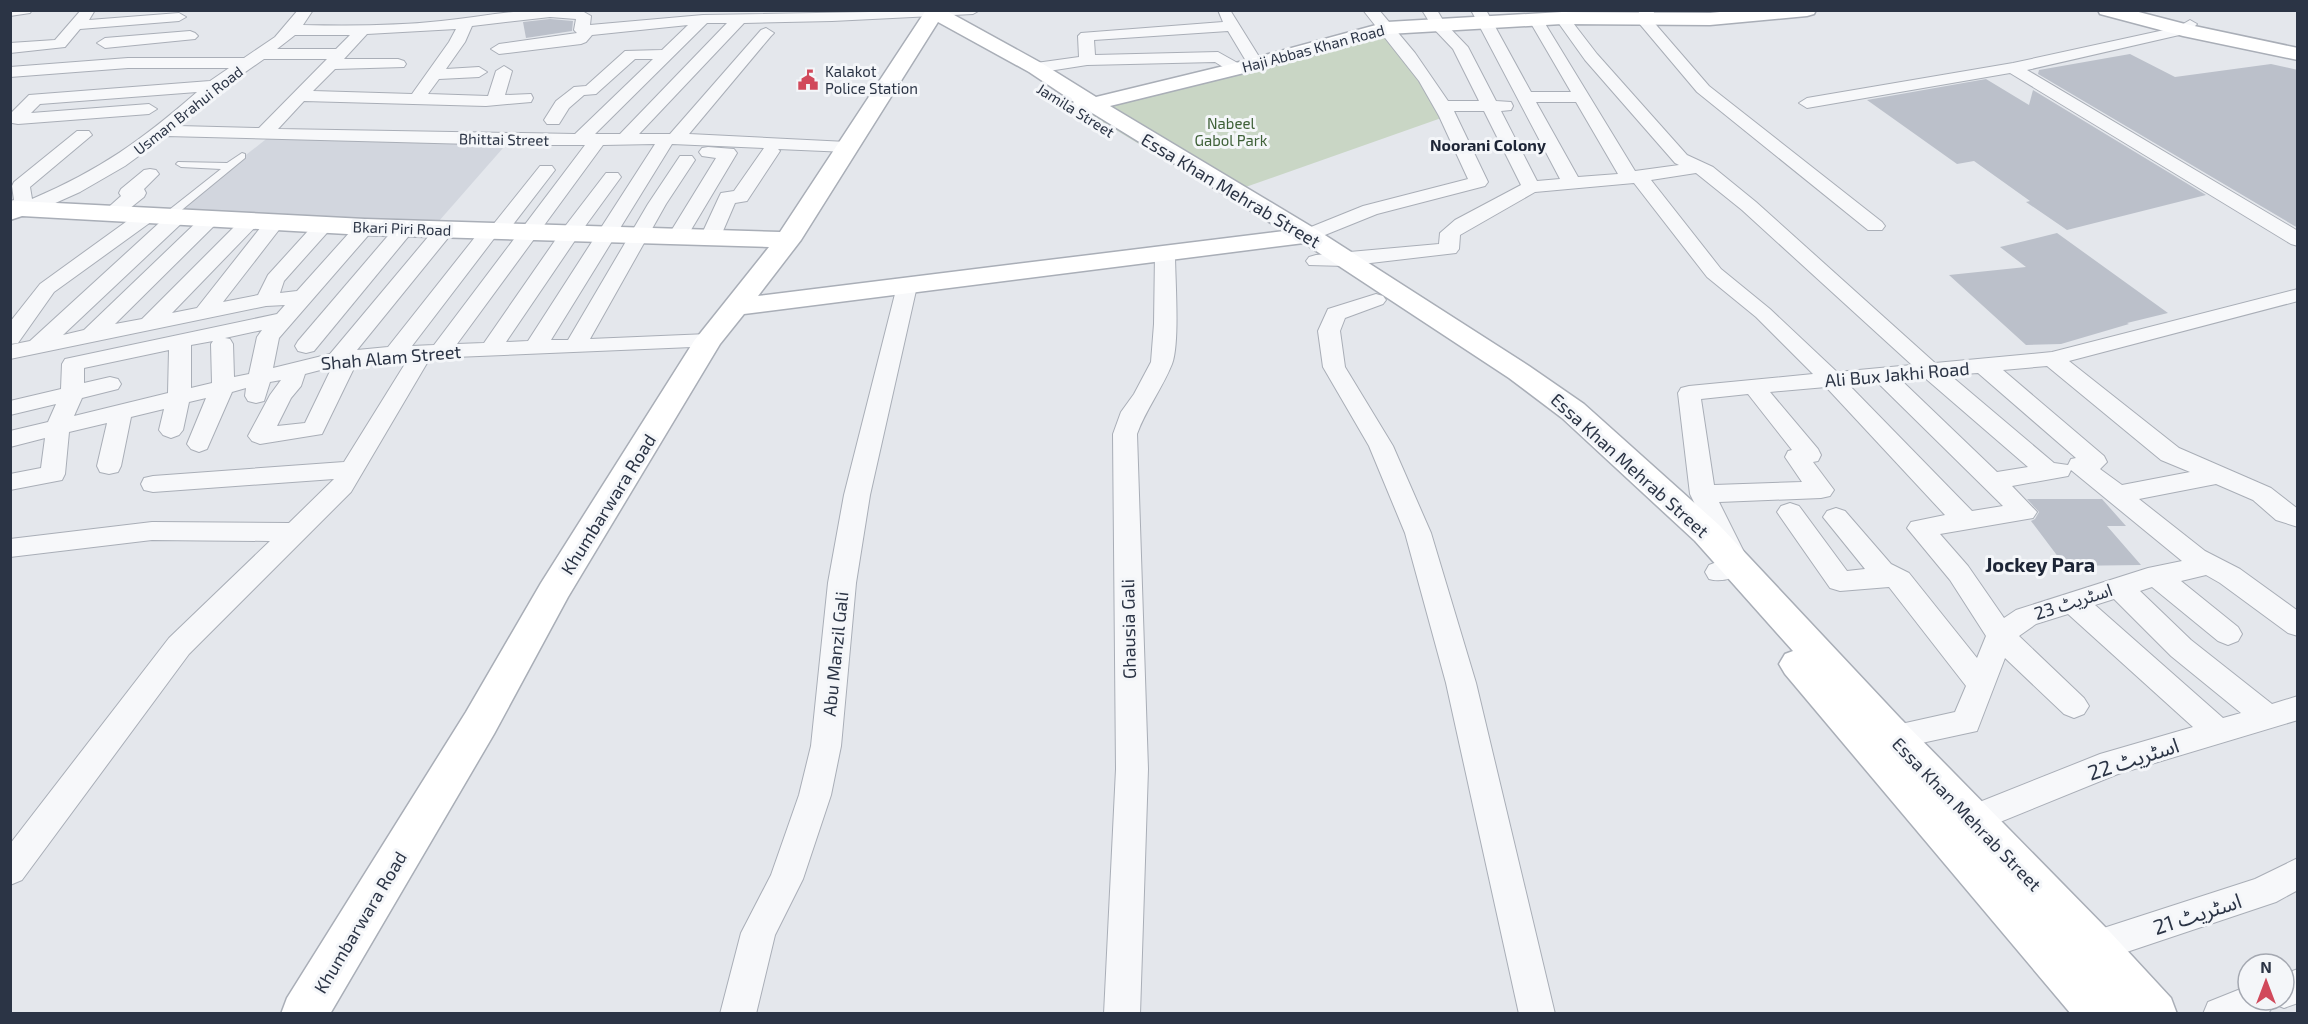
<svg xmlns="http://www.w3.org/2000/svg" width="2308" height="1024" viewBox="0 0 2308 1024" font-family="'Exo 2','Noto Sans Arabic',sans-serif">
<rect width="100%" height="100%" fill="#e4e7ec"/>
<!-- built -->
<polygon fill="#d2d6de" points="275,132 510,140 432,229 169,216"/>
<!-- green -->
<polygon fill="#c9d6c5" points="1387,28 1447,116 1223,195 1088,113"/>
<!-- building -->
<g fill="#bbc0ca">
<polygon points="550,19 573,21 572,31 526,38 523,22"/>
<polygon points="2130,54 2175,77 2271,64 2298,70 2298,228 2038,74 2039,70"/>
<polygon points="1986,79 2029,105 2033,90 2206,195 2067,230 2026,202 2030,201 1974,161 1957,164 1867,100"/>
<polygon points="2057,233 2168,313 2127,323 2129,324 2061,344 2026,345 1949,275 2026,267 2000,247"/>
<polygon points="2027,499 2102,499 2126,526 2107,526 2141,565 2065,566 2031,521 2035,519 2039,512"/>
</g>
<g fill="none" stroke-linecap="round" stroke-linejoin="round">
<!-- lane casing -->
<g stroke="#a9aeb7" stroke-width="2">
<polygon id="lane" points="242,153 245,154 245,158 172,218 164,218 164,214 221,169 181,167 176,164 178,162 227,163"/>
</g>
<!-- street casing -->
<g stroke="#a9aeb7" stroke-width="2">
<g id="street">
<polygon points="10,10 32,10 30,13 10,16"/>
<polygon points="81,10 95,10 89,20 179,13 186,17 179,21 80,29 65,47 10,53 10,43 55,40"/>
<path d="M298,10H313L303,25C349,26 395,26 441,21C489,16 536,5 584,12L591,16L590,25L703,15L980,10L973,14L832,21L744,23L639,134H670L761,30L766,28L774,33L771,36L689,134L847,142L853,143L856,147L853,151L847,152L778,149L780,151L747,201L735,203L720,238L717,242H703L700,238L719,197L721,193L734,191L764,148L672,144L551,340H568L648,204L680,156H692L695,160L666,204L590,339L708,334L716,336L719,341L716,346L430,358L351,492L189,654L22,880L10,885V844L169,638L270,541L152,540L10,557V539L152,522L289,523L334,479L153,492L144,490L141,484L144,478L153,476L344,462L408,359L356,364L322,434L260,444L252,441L248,436L270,395L281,380L270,382L264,401L256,403L248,401L245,396L246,388L232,392L207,449L199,452L191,449L187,444L206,398L189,402L183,430L179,435L171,438L163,435L159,430L164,409L131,417L121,466L118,472L109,474L100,472L97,466L107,423L69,432L65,474L62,480L10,490V474L41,468L45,438L10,447V431L48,422L56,404L10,415V401L61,389L62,364L65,359L277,314L285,305L266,306L10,359V345L30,341L170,213H184L187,217L184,221L63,335L84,330L204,215H218L221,219L115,324L142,319L244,217H258L261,221L172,313L197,308L268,218H282L285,222L223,302L258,295L268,275L317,221H331L334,225L284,281L280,293L297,291L358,223H372L375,227L372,231L279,338L273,368L330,354L438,225H452L455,229L452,233L357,350L388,347L483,227L492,226L540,166H552L555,170L505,235L496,236L412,346L434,345L585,145H510L166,136L125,166L80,192L33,213H10V201L14,200L12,186L14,182L77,131H89L92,135L30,187L32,199C100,170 142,140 197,92L40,104L31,113L149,104L157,109L149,114L18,124L12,123L10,114L29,95L210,81L229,68H128L10,77V67L128,58H244L275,37ZM550,17L576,19L574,30L577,33L499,44L491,49L499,54L581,44L586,42L592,35L688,25L662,50L625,51L586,86L574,87L556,101L544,120L547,124H559L569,108L584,95L596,94L635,59H653L575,134L278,129L304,101L486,106L531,102L533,98L531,94L505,95L512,71L504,66L496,71L488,96L428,94L439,79L479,77L487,72L479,67L446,69L465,42L472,26ZM707,23H727L620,134H595ZM456,29L449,42L412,94L313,91L335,69L404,67L406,64L404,61L398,59H344L367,34ZM295,35H350L336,49H277ZM264,59H327L259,128L178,126L221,89ZM655,144L528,341L506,342L578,236L621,177L618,173H606L563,229L484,343L457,344L603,145ZM262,330L257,337L249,374L234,377L233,344L230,339L225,338ZM213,341L211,344L212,383L191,388V345ZM169,350L168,393L74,416L82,398L118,389L121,384L118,379L110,377L84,383V368ZM332,367L305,423L277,426L291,398L301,386L305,374Z"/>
<polygon points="1218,10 1230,10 1263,63 1261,66 1249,66 1228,31 1094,40 1095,55 1218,52 1243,66 1245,69 1243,72 1231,72 1215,62 1087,65 1036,73 1028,68 1036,63 1079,57 1078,36 1081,33 1223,22"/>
<path d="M1363,10H1379L1415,53L1448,101H1479L1453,49L1433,28L1422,10H1437L1444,22L1468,47L1496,101L1511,102L1513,106L1511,110L1501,111L1537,181L1560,179L1471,10H1486L1531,92H1571L1529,20L1531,17H1541L1635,171L1679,165L1675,163L1585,60L1555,18L1562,14L1567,15L1597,54L1687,155L1713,167L1756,202L1935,363L2052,352L2298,289V301L2069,361L2179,448L2271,488L2298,509V527L2276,520L2253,500L2216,484L2139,499L2205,551L2240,569L2298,611V636L2288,633L2220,583L2206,575L2181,581L2238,627L2242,634L2238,641L2228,645L2218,641L2152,587L2140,591L2191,640L2272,704L2298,696V720L2118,774L1973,833L1962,829L1957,819L1962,809L2100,754L2193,727L2068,614L2036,624L2019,636L2084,698L2089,706L2084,714L2074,718L2064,714L2005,658L1977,731L1894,749L1883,746L1879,737L1883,728L1955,712L1966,686L1889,587L1840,591L1830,588L1777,512L1781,506L1790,503L1799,506L1847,571L1865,569L1823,517L1827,511L1836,508L1845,511L1891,564L1909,573L1977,658L1986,636L1950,580L1907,528L1911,522L1945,515L1826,387L1770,392L1818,449L1821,455L1818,461L1813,462L1834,490L1830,496L1821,498L1719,502L1750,564C1743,577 1722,583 1709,579L1705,572L1709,565L1722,560L1690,494L1678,393L1681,388L1689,386L1813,374L1756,317L1707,277L1634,183L1535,192L1460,235L1459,249L1456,253L1345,266L1309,265L1306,261L1309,257L1316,255L1439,244L1440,233L1455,220L1521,185L1484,111H1454L1488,182L1485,186L1377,214L1315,239H1301L1298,235L1301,231L1363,206L1468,179L1439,116L1419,81ZM1536,102H1576L1618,174L1578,177ZM1696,173L1742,210L1912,365L1837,372L1770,309L1721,269L1651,180ZM2047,366L2161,460L2190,472L2122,485L2100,469L2107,462L2104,456L2003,370ZM1978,373L2076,458L2071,459L2068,465L2054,463L1950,375ZM1925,378L2028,467L1997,472L1901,380ZM1877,382L2003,506L1972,511L1849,385ZM1748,394L1792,450L1788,451L1785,457L1802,482L1714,485L1701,399ZM2071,470L2182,561L2148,568L2016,610L2004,618L1968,566L1940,534L2033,518L2037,512L2012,486L2068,476ZM2114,599L2171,656L2241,713L2223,718L2095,605Z"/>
<polygon points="1640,10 1655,10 1651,19 1709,86 1882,222 1885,226 1882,230 1868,230 1697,92 1638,22 1636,19"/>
<polygon points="2190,20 2197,24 2188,33 2027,70 2298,231 2298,246 2291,244 2010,73 1807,108 1799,103 1807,98 2013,63 2178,27"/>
<polygon points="190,31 195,33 198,36 195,39 105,48 97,43 105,38"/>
<polygon points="708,147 734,149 737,153 685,240 671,240 668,236 716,158 702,156 699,152 702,148"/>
<polygon points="150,169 156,170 159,174 144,189 146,193 144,197 119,217 105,217 102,213 121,196 119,193 121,189 144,170"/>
<polygon points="148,209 155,211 158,215 155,219 54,292 18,343 10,344 10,322 40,284 141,211"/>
<polygon points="405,222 412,224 415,228 412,232 314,351 306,353 298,351 295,346 298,341 398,224"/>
<path d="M1165,248L1172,250L1175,254C1175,279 1180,343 1172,364C1162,389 1146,409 1137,434L1148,769L1140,1014H1104L1116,769L1113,434L1121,412L1134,394L1151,362L1154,324L1155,254L1158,250Z"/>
<polygon points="907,280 914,282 917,286 870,495 856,583 841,746 831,795 803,879 775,935 756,1014 720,1014 741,933 771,875 799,795 811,746 828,583 844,495 897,286 900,282"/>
<polygon points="1376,294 1383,296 1386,300 1383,304 1345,318 1340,331 1345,367 1393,446 1431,533 1476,683 1555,1014 1519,1014 1446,683 1405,533 1369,446 1323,367 1318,331 1328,309"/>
<polygon points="2298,858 2298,890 2276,902 2094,963 2082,959 2077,947 2082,935 2255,879"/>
<polygon points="2298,969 2298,1003 2284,1008 2274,1004 2268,1014 2203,1014 2208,1002 2248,986 2248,1000 2284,1000 2284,974"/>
</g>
</g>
<!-- secondary casing -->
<g stroke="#a9aeb7" stroke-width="3">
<g id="secondary">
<path d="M926,10H945L1043,64L1096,97L1232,64L1387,22L1562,12L1710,13L1740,10H1816L1814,14L1807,16L1710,25L1562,24L1388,34L1244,73L1110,106L1317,230L1529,366L1584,404L1719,525L1900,718L2110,932L2171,998L2177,1014H2071L1785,674L1779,664L1785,654L1793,651L1695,541L1562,418L1509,378L1304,243L744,314L720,344L568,597L494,734L330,1014H281L287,998L466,712L541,583L694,341L769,247L365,235L22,216L10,220V202L17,201L365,219L780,232ZM938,22L1029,72L1074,102L1068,107L1071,112L1079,114L1089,111L1284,231L758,296L801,240Z"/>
<polygon points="2098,10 2131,10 2185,24 2298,48 2298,60 2183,36 2100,14"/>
</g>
</g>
<!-- lane -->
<use href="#lane" fill="#f7f8fa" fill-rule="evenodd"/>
<!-- street -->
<use href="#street" fill="#f7f8fa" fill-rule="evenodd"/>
<!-- secondary -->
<use href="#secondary" fill="#fff" fill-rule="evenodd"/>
</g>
<!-- icons -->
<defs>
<g id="civic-bare" transform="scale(1.62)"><path d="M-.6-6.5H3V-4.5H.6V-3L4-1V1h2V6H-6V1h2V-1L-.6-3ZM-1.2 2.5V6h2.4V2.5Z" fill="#d1495b" stroke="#f4f6f9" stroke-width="2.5" paint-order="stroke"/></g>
</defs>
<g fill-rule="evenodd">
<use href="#civic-bare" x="808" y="80"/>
</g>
<g text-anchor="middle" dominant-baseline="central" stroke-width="6" stroke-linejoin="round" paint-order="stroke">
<!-- far-street labels -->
<g font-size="15" fill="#2b3445" stroke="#f4f6f9">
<text transform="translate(1313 48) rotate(-15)">Haji Abbas Khan Road</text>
<text transform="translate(188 110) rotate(-38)">Usman Brahui Road</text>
<text transform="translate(1076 110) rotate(32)">Jamila Street</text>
<text transform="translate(504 139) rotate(1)">Bhittai Street</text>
<text transform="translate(402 228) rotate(2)">Bkari Piri Road</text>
</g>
<!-- far-poi labels -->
<g font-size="15" fill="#2b3445" stroke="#f4f6f9" text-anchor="start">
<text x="825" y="71">Kalakot<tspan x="825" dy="17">Police Station</tspan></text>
</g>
<!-- far-park labels -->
<g font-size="15" fill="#3f6138" stroke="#f4f6f9">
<text x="1231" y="123">Nabeel<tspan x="1231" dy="17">Gabol Park</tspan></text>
</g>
<!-- far-neighbourhood labels -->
<g font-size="16" font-weight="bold" fill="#1d2536" stroke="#f4f6f9">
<text x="1488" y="144">Noorani Colony</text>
</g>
<!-- street labels -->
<g font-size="18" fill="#2b3445" stroke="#f4f6f9">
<text transform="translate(1231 190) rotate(31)">Essa Khan Mehrab Street</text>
<text transform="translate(391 357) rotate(-5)">Shah Alam Street</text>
<text transform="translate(1897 374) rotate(-5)">Ali Bux Jakhi Road</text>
<text transform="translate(1630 465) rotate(42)">Essa Khan Mehrab Street</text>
<text transform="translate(608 504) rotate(-58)">Khumbarwara Road</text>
<text transform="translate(2073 601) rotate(-18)">اسٹریٹ 23</text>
<text transform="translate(1128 629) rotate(-91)">Ghausia Gali</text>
<text transform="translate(835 654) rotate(-84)">Abu Manzil Gali</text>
<text transform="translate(1967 814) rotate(46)">Essa Khan Mehrab Street</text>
<text transform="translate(360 922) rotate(-59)">Khumbarwara Road</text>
</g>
<!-- neighbourhood labels -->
<g font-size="20" font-weight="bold" fill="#1d2536" stroke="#f4f6f9">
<text x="2040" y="564">Jockey Para</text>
</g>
<!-- near-street labels -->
<g font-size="21" fill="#2b3445" stroke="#f4f6f9">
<text transform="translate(2133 758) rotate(-18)">اسٹریٹ 22</text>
<text transform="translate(2197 913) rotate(-18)">اسٹریٹ 21</text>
</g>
</g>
<!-- border -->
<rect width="2308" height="1024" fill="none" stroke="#2b3445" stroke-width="24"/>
<!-- north arrow -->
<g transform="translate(2266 982)"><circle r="28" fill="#f4f6f9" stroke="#a4a8b1" stroke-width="1.5"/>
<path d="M0-4.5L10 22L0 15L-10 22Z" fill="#d1495b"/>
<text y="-9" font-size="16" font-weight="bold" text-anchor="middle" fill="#2b3445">N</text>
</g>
</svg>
